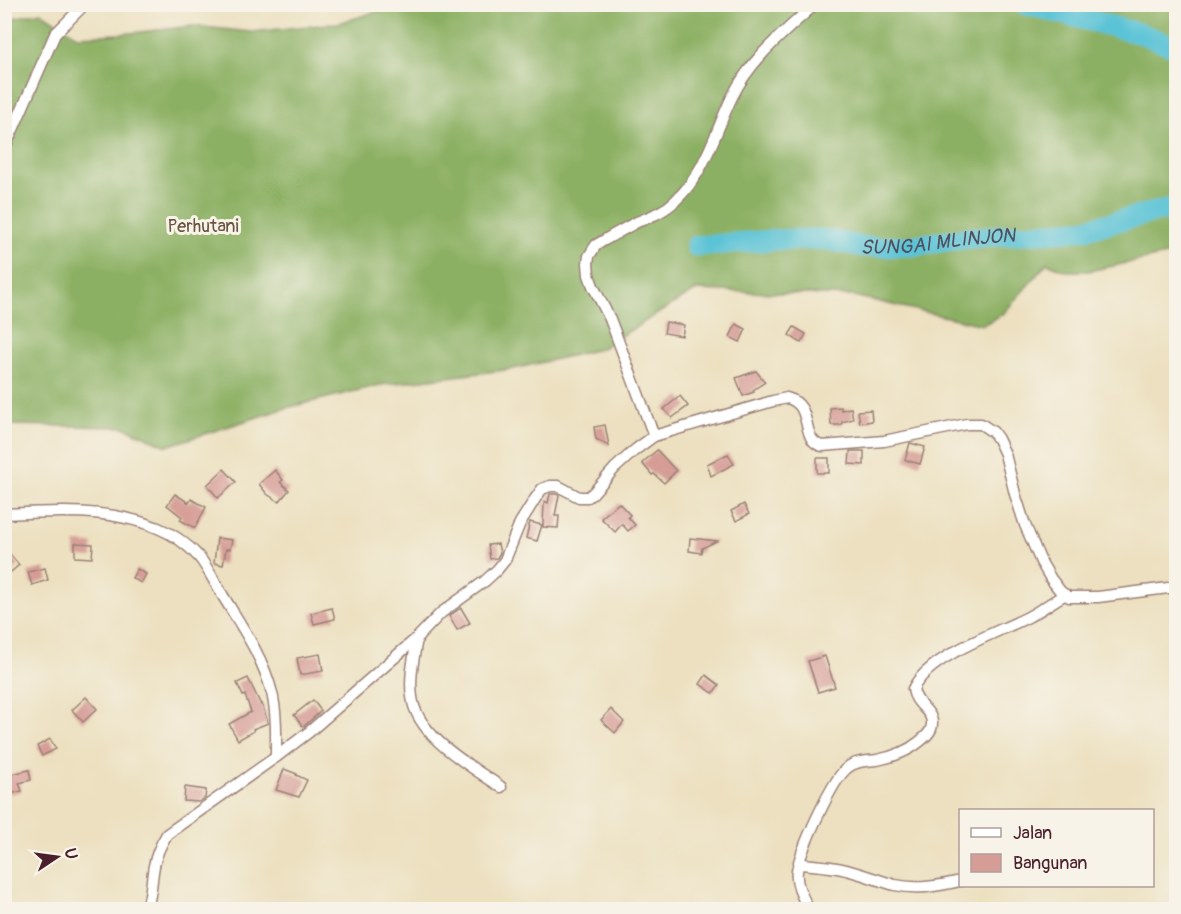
<svg xmlns="http://www.w3.org/2000/svg" width="1181" height="914" viewBox="0 0 1181 914" font-family="Pangolin,sans-serif">
<rect width="100%" height="100%" fill="#f7f3e8"/>
<filter id="ink" filterUnits="userSpaceOnUse"><feTurbulence type="fractalNoise" baseFrequency=".0167" numOctaves="2"/><feDisplacementMap in="SourceGraphic" scale="12" xChannelSelector="R" yChannelSelector="G"/><feConvolveMatrix kernelMatrix="1 2 1 2 8 2 1 2 1" color-interpolation-filters="sRGB"/></filter>
<filter id="wash" filterUnits="userSpaceOnUse"><feTurbulence type="fractalNoise" baseFrequency=".008" numOctaves="4" result="noise"/><feDisplacementMap in="SourceGraphic" scale="24" xChannelSelector="R" yChannelSelector="G"/><feGaussianBlur stdDeviation="1.35" result="paint"/><feColorMatrix in="noise" values="0 0 0 0 0 0 0 0 0 0 0 0 0 0 0 0 0 1.4 0 .05"/><feComposite in="paint" operator="in"/></filter>
<g filter="url(#wash)">
<rect width="100%" height="100%" fill="#ece0c0"/>
<!-- forest -->
<polygon fill="#8cb064" stroke="#6b6848" stroke-width="1.5" points="396,4 1176,5 1176,253 1089,271 1066,271 1047,263 1004,313 983,325 853,296 696,290 600,349 513,369 380,385 286,408 167,446 124,427 5,425 5,20 41,12 77,36 121,34 194,26 251,32 339,23 382,10"/>
<g fill="none" stroke-linecap="round" stroke-linejoin="round">
<!-- river -->
<g stroke="#5ac3d6" stroke-width="21">
<polyline points="1024,4 1142,34 1176,47"/>
<path id="s1" d="M696,246L775,240L823,239L864,247L910,246L968,238L1081,230L1176,207"/>
</g>
</g>
<g id="blocks">
<!-- building -->
<g fill="#d69d96">
<polygon points="666,322 684,325 682,336 664,333"/>
<polygon points="736,324 746,329 740,342 730,337"/>
<polygon points="794,327 806,334 801,343 789,335"/>
<polygon points="756,371 765,382 753,390 754,392 743,396 736,378"/>
<polygon points="680,396 688,406 672,418 664,409"/>
<polygon points="841,407 841,410 851,408 853,419 842,422 842,425 831,425 830,408"/>
<polygon points="871,410 872,421 860,423 858,411"/>
<polygon points="605,425 609,446 596,439 594,427"/>
<polygon points="910,443 925,447 920,464 905,460"/>
<polygon points="657,450 676,471 664,483 654,474 652,475 642,463"/>
<polygon points="850,451 864,451 864,465 849,464"/>
<polygon points="728,454 734,464 711,476 707,464"/>
<rect x="817" y="458" width="12" height="15"/>
<polygon points="224,469 236,482 218,498 207,485"/>
<polygon points="275,470 283,480 280,482 289,490 279,502 267,494 259,484"/>
<polygon points="175,494 189,503 191,499 206,507 195,528 180,520 182,517 167,505"/>
<polygon points="550,494 556,494 559,495 555,516 559,516 558,528 543,527 544,501 548,503"/>
<polygon points="619,503 630,515 628,517 635,525 628,531 622,524 615,532 601,518"/>
<polygon points="744,504 749,514 736,521 731,511"/>
<polygon points="530,522 542,525 537,541 526,538"/>
<polygon points="217,538 232,540 230,549 226,549 223,565 214,563"/>
<polygon points="690,538 717,541 702,548 701,553 689,551"/>
<polygon points="75,543 93,544 92,558 75,557"/>
<polygon points="498,544 500,553 498,556 497,558 490,559 488,545"/>
<polygon points="4,547 19,565 11,572 4,564"/>
<polygon points="45,568 48,580 32,585 28,572"/>
<polygon points="137,569 146,574 141,583 132,578"/>
<polygon points="332,608 335,619 314,624 311,613"/>
<polygon points="461,608 470,623 457,630 449,616"/>
<polygon points="320,654 323,671 300,675 297,658"/>
<polygon points="825,656 835,687 818,692 808,661"/>
<polygon points="706,675 719,685 713,693 700,684"/>
<polygon points="248,678 261,705 262,704 268,723 253,729 254,731 238,740 229,724 251,712 245,695 243,696 237,683"/>
<polygon points="86,697 97,709 83,722 72,710"/>
<polygon points="313,700 321,711 303,727 294,715"/>
<polygon points="611,709 624,722 615,733 601,720"/>
<polygon points="50,739 56,749 42,756 37,746"/>
<polygon points="284,769 297,774 296,775 307,780 299,797 276,790"/>
<polygon points="29,770 31,780 19,783 22,791 10,794 4,776"/>
<polygon points="185,787 206,790 205,798 199,802 184,801"/>
</g>
</g>
</g>
<g filter="url(#ink)">
<use href="#blocks" fill-opacity="0" stroke="#9b8076" stroke-width="1.5"/>
<g fill="none" stroke-linecap="round" stroke-linejoin="round">
<!-- minor casing -->
<g stroke="#9b8076" stroke-width="13">
<g id="minor">
<polyline points="4,150 55,34 85,4"/>
<path d="M654,436L610,319L593,286L589,275L588,263L589,256L596,245L603,241C613,235 624,229 635,223C649,217 664,212 675,201C705,174 715,132 732,97C751,58 784,33 815,4"/>
<path d="M4,514C56,511 109,508 158,528C173,534 188,545 199,557C208,568 215,583 223,596C242,627 263,657 272,693C277,714 276,736 276,757"/>
<path d="M417,638C414,657 409,678 412,697C417,737 471,766 501,787"/>
<path d="M799,864C816,865 833,866 850,871C865,875 880,881 895,885C917,890 939,886 960,881"/>
<polyline points="4,904 9,910"/>
<path d="M146,910C152,895 151,881 154,866C156,854 161,844 167,834L276,757L309,732L417,638L441,613L485,581L497,570L505,560L520,523L535,499L542,489L550,486H558L579,497H588L593,493L615,468L635,450L654,436L773,401L787,398C815,405 799,440 822,446L884,441L967,424H981L993,432L998,439L1005,454L1015,494L1025,525L1041,562L1051,579L1061,592L1069,597H1098L1176,587"/>
<path d="M809,910C803,898 795,884 797,871C800,851 832,780 847,768C855,761 867,761 877,760C892,757 907,752 919,742C923,739 929,734 931,729C937,711 915,707 913,689C928,656 997,633 1028,617C1041,610 1052,602 1064,595"/>
</g>
</g>
<!-- minor -->
<use href="#minor" stroke="#fff" stroke-width="10"/>
</g>
</g>
<g text-anchor="middle" dominant-baseline="central" stroke-width="6" stroke-linejoin="round" paint-order="stroke">
<!-- park labels -->
<g font-size="18" fill="#695340" stroke="#f7f3e8">
<text x="203" y="226">Perhutani</text>
</g>
<!-- water labels -->
<g font-size="20" font-style="italic" fill="#4f505e" stroke="#f7f3e8">
<text stroke="none"><textPath href="#s1" startOffset="243">SUNGAI MLINJON</textPath></text>
</g>
</g>
<!-- margin -->
<rect width="1181" height="914" fill="none" stroke="#f7f3e8" stroke-width="24"/>
<!-- legend -->
<rect x="959" y="809" width="195" height="78" fill="#f7f3e8" stroke="#b29e9c" stroke-width="1.5"/>
<rect x="971" y="828" width="30" height="9" fill="#ffffff" stroke="#b29e9c" stroke-width="1.5"/>
<text x="1013" y="839" font-size="18" fill="#4a1f2b">Jalan</text>
<rect x="971" y="854" width="30" height="18" fill="#d69d96" stroke="#b29e9c" stroke-width="1.5"/>
<text x="1013" y="869" font-size="18" fill="#4a1f2b">Bangunan</text>
<!-- north arrow -->
<g transform="translate(57 857) rotate(77)" stroke="#f7f3e8" stroke-width="4.5" paint-order="stroke">
<path d="M0-4.5L10 22L0 15L-10 22Z" fill="#4a1f2b"/>
<text y="-9" font-size="16" font-weight="bold" text-anchor="middle" fill="#4a1f2b">U</text>
</g>
</svg>
